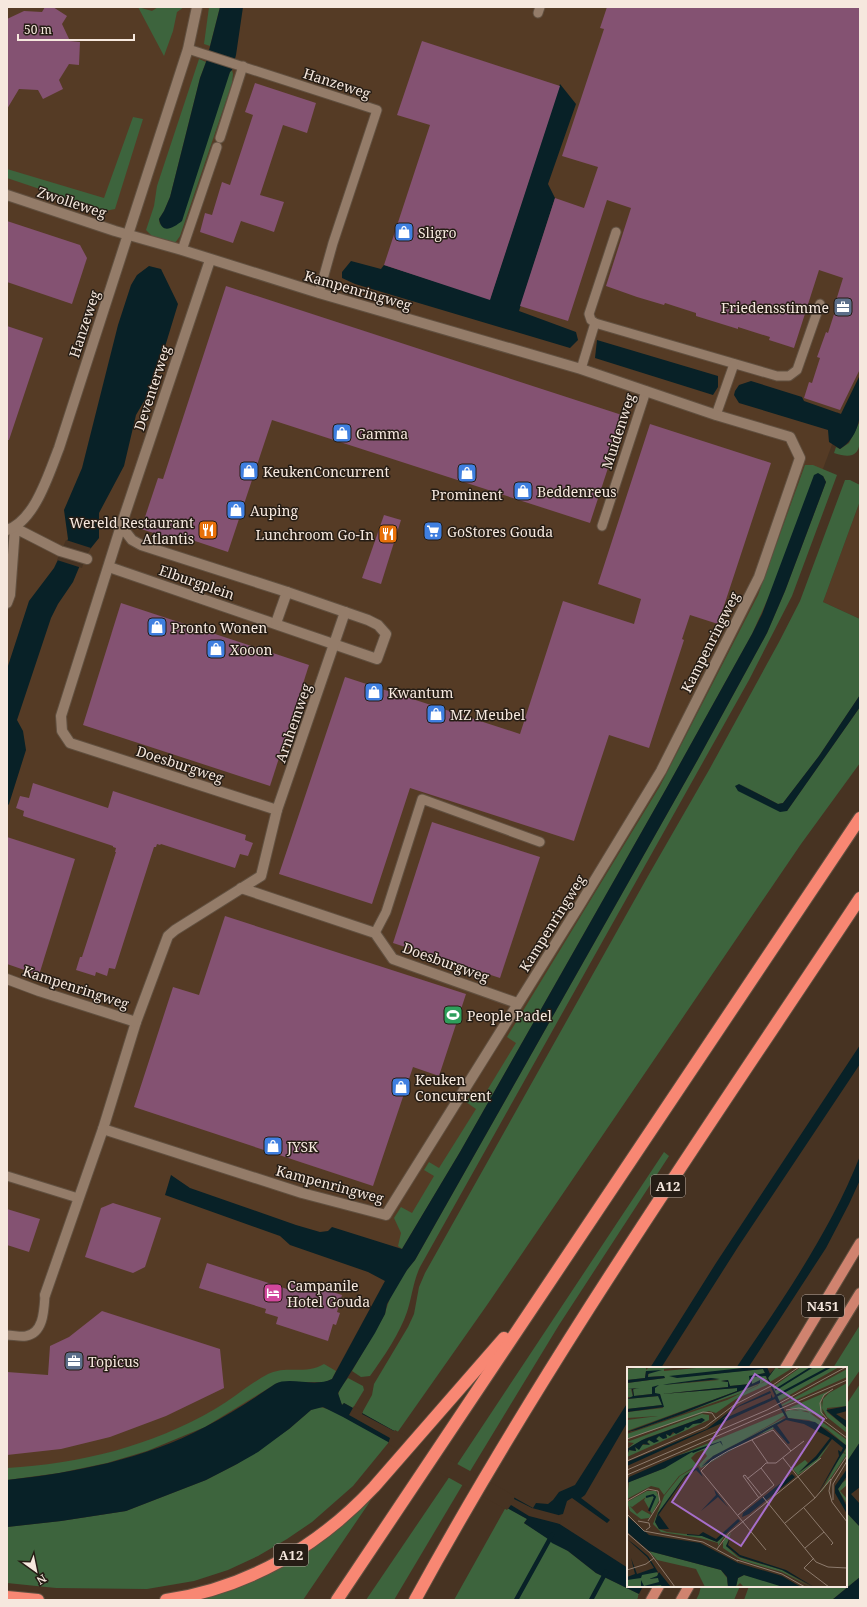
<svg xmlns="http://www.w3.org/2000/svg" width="867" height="1607" viewBox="0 0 867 1607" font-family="'Noto Serif',serif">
<rect width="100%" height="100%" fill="#473322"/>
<!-- built -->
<g fill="#553b25">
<polygon points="7,7 860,7 860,375 841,414 837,412 836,434 782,578 385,1281 336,1371 332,1379 260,1395 205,1427 7,1480"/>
<polygon points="860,501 860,619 823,602"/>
</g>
<!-- green -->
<g fill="#3d643d">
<polygon points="138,7 152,11 158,7 184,7 177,12 173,31 164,56"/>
<polygon points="209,7 220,7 210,46 204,44"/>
<polygon points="199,59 206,62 200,78 170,197 164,211 159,219 160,225 230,72 232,70 233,74 232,83 180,236 175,243 172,243 152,236 146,230 154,206 157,186"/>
<polygon points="133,117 143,119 115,209 105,211 7,178 7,169 104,198"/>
<path d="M860,421C860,443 864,463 834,453L836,447L840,449L849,443Z"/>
<path d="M805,465H813L837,475L792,596L749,680L420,1267C413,1282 412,1297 407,1312C400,1333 383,1358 370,1376L361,1377L352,1371L385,1314C389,1295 402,1275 415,1260L697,761L767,633L785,591L826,482L823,476L752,634L666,789L460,1152L402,1249L398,1246L401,1233L394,1218L401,1207L412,1213L434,1176L424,1170L429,1162L439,1168L476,1109L466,1102L470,1096L480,1102L516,1043L507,1037L660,786L758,595Z"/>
<polygon points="845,480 850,480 860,485 860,501 823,602 860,619 860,695 819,756 783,803 778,804 740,784 787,811 860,707 860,763 801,844 487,1305 397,1433 362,1413 372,1395 374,1384 408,1327 414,1314 419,1287 425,1273 648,876 709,770 779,642 800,601"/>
<polygon points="664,1152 669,1156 559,1325 469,1473 456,1466"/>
<polygon points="860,1325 860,1370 846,1390 846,1368 833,1368"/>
<path d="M324,1364L336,1371L332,1379L325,1382H295L277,1383L205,1427L147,1451L107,1463L59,1473L7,1480V1468C79,1464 152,1446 215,1409C233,1399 249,1384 268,1374C286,1365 306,1375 324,1364Z"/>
<polygon points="348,1378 363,1386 364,1390 353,1408 344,1403 342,1405 338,1395 340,1388"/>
<polygon points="860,1384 860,1442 846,1463 846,1405"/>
<path d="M319,1407C331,1407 375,1434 389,1442L353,1486L312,1522L287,1539L258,1556L228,1570L194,1581L147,1589L56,1588L7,1583V1527L61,1521L126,1511L206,1480L237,1464L289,1429L311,1410Z"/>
<polygon points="450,1476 463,1484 394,1600 366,1600"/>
<path d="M371,1500L303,1600H196C269,1580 317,1552 371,1500Z"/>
<polygon points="506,1507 527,1519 524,1523 568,1551 596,1573 639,1594 637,1600 454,1600"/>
<polygon points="846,1512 860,1527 860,1577 832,1600 744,1600 749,1586 846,1586"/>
<polygon points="701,1586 740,1586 734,1600 696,1600 699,1594"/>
</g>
<!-- water -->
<g fill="#082127">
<path d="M220,7H243L236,55L232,70L230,72L182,221C173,228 162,235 159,219L164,211L170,197L200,78L206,62Z"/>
<polygon points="560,84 576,104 548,184 555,198 519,311 576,332 578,340 570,348 355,284 342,278 342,272 351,261 381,269 384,265 490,299"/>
<polygon points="149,266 161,269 178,304 153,386 136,415 124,466 99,513 99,538 83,558 73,582 58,604 51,618 17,720 23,731 26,750 9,804 7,806 7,669 29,601 54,568 68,539 64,510 82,468 118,325 131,285 137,275"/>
<polygon points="597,340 718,376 718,387 713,395 595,358"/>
<path d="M860,375C860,402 866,432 840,449L829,442L828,430L739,403L734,395L735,391L739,385L751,381L802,397L804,401L841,414Z"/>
<path d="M818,473L823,476L826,482L785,591L767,633L697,761L415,1260L407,1270L387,1304L385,1314L375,1333L338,1393L342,1405L344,1403L533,1508L536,1503L548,1504L553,1500L559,1492L575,1485L628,1402V1421L585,1495L581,1498L610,1520L607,1523L572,1498L567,1501L563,1514L559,1515L558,1523L628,1568V1586H657L639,1594L596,1573L568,1551L552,1543L548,1539L524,1523L527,1519L343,1417L323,1407L311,1410L289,1429L258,1452L237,1464L206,1480L126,1511L61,1521L7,1527V1480C74,1473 145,1459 205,1427C224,1417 243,1406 260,1394C265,1391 270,1387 275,1384C290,1376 315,1388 332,1379L385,1281L368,1272L290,1245L280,1236L165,1195L171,1175L190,1188L296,1225L320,1232L328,1231L332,1227L402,1249L460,1152L666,789L752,634L762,614L814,475Z"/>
<polygon points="860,695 860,707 787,811 780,812 738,791 735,786 739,784 778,804 783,803 819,756"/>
<polygon points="860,1045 860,1064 738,1247 661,1368 650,1368 716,1263"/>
<path d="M860,1156V1180L849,1204L826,1248L748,1368H736C782,1301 830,1232 860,1156Z"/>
<polygon points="860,1442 860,1487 851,1494 860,1504 860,1527 846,1512 846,1463"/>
<polygon points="860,1577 860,1600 832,1600"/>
</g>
<!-- pier -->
<g fill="#473322">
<polygon points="66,540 91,548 85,558 82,568 57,560"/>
<polygon points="354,1406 363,1411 362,1414 394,1431 395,1430 470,1471 515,1496 514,1499 532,1508 562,1516 560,1524 529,1516 511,1505 507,1510 388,1444 390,1438 349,1415"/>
<polygon points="643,1586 661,1586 682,1600 645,1600 638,1596"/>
</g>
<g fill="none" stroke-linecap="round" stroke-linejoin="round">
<!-- stream -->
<g stroke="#082127" stroke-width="4.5">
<polyline points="516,1600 552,1535"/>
<polyline points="591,1600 606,1572"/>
</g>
</g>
<!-- building -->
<g fill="#845272">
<polygon points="45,7 53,7 67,16 62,24 70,41 80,42 79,65 69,64 59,80 63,89 43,99 38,90 19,89 7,109 7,19 24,11 42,12"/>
<polygon points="607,7 860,7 860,369 840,410 804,398 809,382 812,383 820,358 817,357 826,332 828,333 836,308 834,307 843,278 819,270 794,348 769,340 770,337 738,327 738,329 696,316 696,313 665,303 664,305 637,297 606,286 631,208 607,200 568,321 520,306 555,198 584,208 598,167 562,156 604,29 600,28"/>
<polygon points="422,41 560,86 490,300 384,265 430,125 397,115"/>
<polygon points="255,83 316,103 307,133 283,125 260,195 284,202 274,232 241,221 233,243 200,232 205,213 212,215 222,182 230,185 253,115 245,112"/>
<polygon points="7,221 80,245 87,258 72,304 7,282"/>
<polygon points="226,286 625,416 590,523 272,420 228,552 180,536 179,541 141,529 158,478 163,479"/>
<polygon points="7,326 43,338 9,440 7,440"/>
<polygon points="650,424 771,463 718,624 690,615 682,639 684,640 649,748 609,735 574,841 410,788 372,904 279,874 345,677 520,734 563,601 634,624 641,599 598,584"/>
<polygon points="384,515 401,520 381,584 362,578"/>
<polygon points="121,603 309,665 270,786 83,725"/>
<polygon points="33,783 108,808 113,791 246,835 245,840 253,843 248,856 240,854 235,868 161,844 160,845 157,844 156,847 154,847 115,969 109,968 107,976 96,972 95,976 76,970 80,957 82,957 116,852 115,852 116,848 113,847 113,846 23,816 24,811 16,808 20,796 29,798"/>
<polygon points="432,822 540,857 500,978 393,943"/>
<polygon points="7,837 75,859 39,975 7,964"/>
<polygon points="225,916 466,994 439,1076 413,1067 373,1186 134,1107 173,987 199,995"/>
<polygon points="113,1203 161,1218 145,1267 133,1273 85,1257 101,1208"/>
<polygon points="7,1209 40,1219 29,1252 7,1245"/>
<polygon points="207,1263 287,1289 290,1281 304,1286 305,1283 342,1295 337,1312 340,1313 336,1325 333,1324 328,1341 276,1324 278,1317 265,1313 266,1309 199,1288"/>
<polygon points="102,1311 220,1349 224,1388 166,1416 110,1437 61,1449 7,1455 7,1372 48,1375 50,1346 69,1337"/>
</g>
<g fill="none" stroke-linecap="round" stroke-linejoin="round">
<!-- lane casing -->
<g stroke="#615040" stroke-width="11">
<g id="lane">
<polyline points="538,13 540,7"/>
<polyline points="188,49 377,110 333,243 319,293"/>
<polyline points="220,138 243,66"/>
<polyline points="182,250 217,147"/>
<polyline points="595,323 777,376 789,376 797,370 820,304"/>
<polyline points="581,369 595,323 591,320 589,314 616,232"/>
<polyline points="716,415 734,364"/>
<polyline points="602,526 646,391"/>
<polyline points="375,933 386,912 422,799 540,842"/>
<polyline points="7,1176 78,1198"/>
<path d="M7,1335C13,1335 20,1337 26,1336C44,1333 44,1309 45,1295"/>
</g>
</g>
<!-- street casing -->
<g stroke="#615040" stroke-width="12">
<g id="street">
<polyline points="7,195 115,231 182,250 319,293 581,369 716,415 790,437 800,458 759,577 661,771 579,906 386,1215 302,1193 103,1129 136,1022 168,936 175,930 261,876 277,810 70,743 62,731 61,716 121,526 210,260"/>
<polyline points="109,567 377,659 386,634 378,625 368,620 287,592 141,545 132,540 121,526"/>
<polyline points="7,603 10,595 15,528 60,551 87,559"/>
<polyline points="276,623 287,592"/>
<polyline points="277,810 345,612"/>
<polyline points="241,888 375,933 393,959 517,1003"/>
<polyline points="7,979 39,991 136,1022"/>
<polyline points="45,1295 103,1129"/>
</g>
</g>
<!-- secondary casing -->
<g stroke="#615040" stroke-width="12">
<path id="secondary" d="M7,530C35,521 49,473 59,448L188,49L197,7"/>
</g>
<!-- primary casing -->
<g stroke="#615040" stroke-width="12">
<g id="primary">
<polyline points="785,1368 860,1243"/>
<polyline points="814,1368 860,1293"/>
<polyline points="651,1600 659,1586"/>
<polyline points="681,1600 689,1586"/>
</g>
</g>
<!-- highway casing -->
<g stroke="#615040" stroke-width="14">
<g id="highway">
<polyline points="7,1597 38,1600"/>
<path d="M166,1600C247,1588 318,1547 374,1487L504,1338"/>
<polyline points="337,1600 860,818"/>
<path d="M415,1600C548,1357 707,1129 860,898"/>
</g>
</g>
<!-- lane -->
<use href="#lane" stroke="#947c69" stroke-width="9"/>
<!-- street -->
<use href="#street" stroke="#947c69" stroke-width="10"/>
<!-- secondary -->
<use href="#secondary" stroke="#947c69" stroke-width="10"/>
<!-- primary -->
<use href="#primary" stroke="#d0836f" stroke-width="10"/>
<!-- highway -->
<use href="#highway" stroke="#f88773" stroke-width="12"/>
</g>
<!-- icons -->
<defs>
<g id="shop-square" transform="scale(1)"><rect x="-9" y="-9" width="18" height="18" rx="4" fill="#3f7fe0" stroke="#261d15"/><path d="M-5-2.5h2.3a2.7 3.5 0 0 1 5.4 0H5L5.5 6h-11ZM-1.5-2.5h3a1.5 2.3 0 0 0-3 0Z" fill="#fff"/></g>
<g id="office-square" transform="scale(1)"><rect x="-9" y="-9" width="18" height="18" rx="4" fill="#5c6f8a" stroke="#261d15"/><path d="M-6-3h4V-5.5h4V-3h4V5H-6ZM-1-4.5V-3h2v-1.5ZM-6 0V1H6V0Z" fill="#fff"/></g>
<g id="restaurant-square" transform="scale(1)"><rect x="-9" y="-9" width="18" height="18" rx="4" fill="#e8710a" stroke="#261d15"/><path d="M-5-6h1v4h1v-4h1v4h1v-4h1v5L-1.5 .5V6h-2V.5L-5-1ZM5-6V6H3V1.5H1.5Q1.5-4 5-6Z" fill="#fff"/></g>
<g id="supermarket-square" transform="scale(1)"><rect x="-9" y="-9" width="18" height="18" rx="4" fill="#3f7fe0" stroke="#261d15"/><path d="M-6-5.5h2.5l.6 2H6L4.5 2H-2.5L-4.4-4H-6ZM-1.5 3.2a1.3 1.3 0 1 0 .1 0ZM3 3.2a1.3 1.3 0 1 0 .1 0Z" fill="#fff"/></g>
<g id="stadium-square" transform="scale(1)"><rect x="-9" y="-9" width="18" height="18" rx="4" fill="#2e9e5b" stroke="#261d15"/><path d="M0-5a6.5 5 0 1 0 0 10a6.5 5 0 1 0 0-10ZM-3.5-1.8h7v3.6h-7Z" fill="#fff"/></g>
<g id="hotel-square" transform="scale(1)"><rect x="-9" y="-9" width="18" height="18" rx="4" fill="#d1479c" stroke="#261d15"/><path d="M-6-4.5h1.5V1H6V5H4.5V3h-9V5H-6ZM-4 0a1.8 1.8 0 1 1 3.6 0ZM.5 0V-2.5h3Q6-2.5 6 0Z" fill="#fff"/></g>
</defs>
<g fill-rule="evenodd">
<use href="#shop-square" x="404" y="232"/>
<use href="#office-square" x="843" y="307"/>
<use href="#shop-square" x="342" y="433"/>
<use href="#shop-square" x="249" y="471"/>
<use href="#shop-square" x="467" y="473"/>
<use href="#shop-square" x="523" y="491"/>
<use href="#shop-square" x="236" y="510"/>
<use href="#restaurant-square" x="208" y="530"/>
<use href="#supermarket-square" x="433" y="531"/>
<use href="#restaurant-square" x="388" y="534"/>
<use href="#shop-square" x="157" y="627"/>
<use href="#shop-square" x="216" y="649"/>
<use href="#shop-square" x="374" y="692"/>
<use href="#shop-square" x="436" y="714"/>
<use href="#stadium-square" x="453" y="1015"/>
<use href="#shop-square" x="401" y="1087"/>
<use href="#shop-square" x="273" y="1146"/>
<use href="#hotel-square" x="273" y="1293"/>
<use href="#office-square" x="74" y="1361"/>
</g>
<g text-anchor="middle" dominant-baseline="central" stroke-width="3" stroke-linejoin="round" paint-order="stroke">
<!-- shield labels -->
<g fill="#261d15" stroke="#b8aba2" stroke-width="1">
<rect x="651" y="1175" width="34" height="22" rx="3"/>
<rect x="802" y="1295" width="42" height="22" rx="3"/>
<rect x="274" y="1544" width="34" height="22" rx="3"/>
</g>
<g font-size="13" font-weight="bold" fill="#f6e8de">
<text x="668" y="1186">A12</text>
<text x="823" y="1306">N451</text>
<text x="291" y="1555">A12</text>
</g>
<!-- street labels -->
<g font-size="14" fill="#f6e8de" stroke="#261d15">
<text transform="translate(337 83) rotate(18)">Hanzeweg</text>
<text transform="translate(72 202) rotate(18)">Zwolleweg</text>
<text transform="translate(358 290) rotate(16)">Kampenringweg</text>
<text transform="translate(84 324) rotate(-72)">Hanzeweg</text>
<text transform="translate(152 388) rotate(-72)">Deventerweg</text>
<text transform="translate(618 431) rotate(-72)">Muidenweg</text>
<text transform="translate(197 582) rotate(19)">Elburgplein</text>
<text transform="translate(710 642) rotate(-63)">Kampenringweg</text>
<text transform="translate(293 723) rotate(-71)">Arnhemweg</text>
<text transform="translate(180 764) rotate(18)">Doesburgweg</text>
<text transform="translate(552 923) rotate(-58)">Kampenringweg</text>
<text transform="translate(446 962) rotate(20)">Doesburgweg</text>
<text transform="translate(76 987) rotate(18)">Kampenringweg</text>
<text transform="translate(330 1184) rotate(15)">Kampenringweg</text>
</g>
<!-- poi labels -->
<g font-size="14" fill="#f6e8de" stroke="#261d15" text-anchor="start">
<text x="418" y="232">Sligro</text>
<text x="829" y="307" text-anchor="end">Friedensstimme</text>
<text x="356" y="433">Gamma</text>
<text x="263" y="471">KeukenConcurrent</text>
<text x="537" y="491">Beddenreus</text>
<text x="467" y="494" text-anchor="middle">Prominent</text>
<text x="250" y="510">Auping</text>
<text x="194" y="522" text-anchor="end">Wereld Restaurant<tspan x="194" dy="16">Atlantis</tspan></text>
<text x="447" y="531">GoStores Gouda</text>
<text x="374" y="534" text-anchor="end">Lunchroom Go-In</text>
<text x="171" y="627">Pronto Wonen</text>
<text x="230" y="649">Xooon</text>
<text x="388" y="692">Kwantum</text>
<text x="450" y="714">MZ Meubel</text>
<text x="467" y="1015">People Padel</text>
<text x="415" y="1079">Keuken<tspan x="415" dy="16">Concurrent</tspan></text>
<text x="287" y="1146">JYSK</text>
<text x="287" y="1285">Campanile<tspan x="287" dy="16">Hotel Gouda</tspan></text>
<text x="88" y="1361">Topicus</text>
</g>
</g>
<!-- overview -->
<g transform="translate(627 1367)">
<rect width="220" height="220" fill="#473322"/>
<path d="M19,0V3L22,0H56L37,2V4L80,0H125L43,11L136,2L138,6L123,9L124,17L103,19L101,13L94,14L101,15V20L35,27L110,21V24L0,64V53L31,49L0,51V45L36,41L33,27H28L26,19L25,27L7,29L6,23L9,21L4,22L6,30H0V16L38,11L37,9L21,10L22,6L19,4L18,11L0,13V2ZM84,11L92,13L36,18L61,15ZM149,0H152L151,2L167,0L143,15L141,11ZM174,0H212L152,34L146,20ZM220,2V10L155,39L154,38ZM138,8L140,12L130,19L117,25L0,66L132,17L133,14L125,17L124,10ZM141,13L142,16L140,18L109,32L89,46L82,44L0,72V67L100,33ZM220,16V39L200,41V45L220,61V66L200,50L195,41L196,32L202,26ZM202,24L194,32L196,49L162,41ZM32,29L35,38L0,42V32ZM163,43L180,44L220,73V87L193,127L213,90L216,86L219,87L217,85L220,79L200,62L182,53L161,51L158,45ZM157,45L158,48L146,56L72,98L80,89L76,83L69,86L64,91L70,98L52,109L37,128L32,121L24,119L0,132L2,115L38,101L52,90L65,85L50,89ZM75,47L82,48V53L0,90L2,83L9,84L8,79L23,77L20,75L22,73L32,74L29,72L32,69L40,70L39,67L43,69L58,59L74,55L75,51L19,71L0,82L7,76L0,75ZM157,51L151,56L86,89L73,99L87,90L147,59L146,62L127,70L74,101L72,98L90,87ZM205,74L190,95L171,108L166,102L178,93L181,96L172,106L190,92ZM70,99L58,109L31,146L28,155L32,162L40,165L75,169L90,175L100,165L91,179V176L73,171L34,165L26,157L37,129L53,109ZM220,109L213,118L220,112V118L213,124L220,132V137L212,124L220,140L211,122ZM20,124H29L33,132L25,147L17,133L19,130L5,140L3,139L10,147L15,143L24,148L22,151L14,152L3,144L0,135ZM104,166L99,179L111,190L155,203L184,220L155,205L114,193L96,181V175L94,180L97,173ZM22,184L94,203L100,211L101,220H78L69,202L30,193ZM28,203L42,220H0V210ZM117,208L141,214L156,220H117L113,216L109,220L111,211Z" fill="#3d643d" fill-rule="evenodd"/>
<path d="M125,0H140L143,7L149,0L141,11L161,51L188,55L220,79L190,128L212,89L211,83L214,85L216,81L205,72L190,92L171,106L189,89L203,71L177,57L159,53L150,58L163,76L161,77L146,60L74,100L86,89L159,51L148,32L0,99V95L80,62L102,45L113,38L143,24L144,26L111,40L94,53L144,31V27L146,31L148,29L139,9L124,10L125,17L133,13V16L55,47L9,63L0,65L110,24V21L35,27L101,20V15L94,14L101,13L103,19L123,17L122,9L138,6L136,2L50,11L42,9ZM35,3L21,7V10L37,9L38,11L0,16V13L18,11L19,4ZM84,11L93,12L36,18L40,17ZM32,18L28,21V26L33,27L37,40L0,45V42L35,38L31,29L0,32L6,29L5,22H0L13,21L6,22L7,29L25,27V20ZM220,39V44L209,47L220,54V61L199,43ZM75,51L78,53L74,56L66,57L61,61L58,60L57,63L49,67L46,65L43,69L39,67L40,71L36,72L32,69L29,72L32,74L27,76L22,73L20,75L23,78L16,77L12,83L8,80L9,84L2,83L0,88V82L15,73ZM94,74L96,79L93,75L66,86L65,85L38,101L0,116L2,110L50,89ZM71,100L76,110L69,103L58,110L30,150L32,148L42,162H33L55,166L32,162L28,155L31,146L58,109ZM220,102V109L211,122L220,140V147L208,126V119ZM165,107L168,110L122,147L115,150L116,146ZM87,122L101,140L91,130L74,144L89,128ZM0,149L22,168L73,176L111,196L155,209L174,220H156L117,208L111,211L109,220H101L100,210L94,203L22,184L0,165ZM111,152L113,154L90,175L75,169L60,168V167L72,168L76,165L89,172ZM103,171L101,178L113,188L159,203L187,220L155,203L113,190L99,179ZM0,172L8,178L21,189L31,205L15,208L14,211L0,213V210L8,207L4,191L10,207L27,201L20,190ZM32,205L44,220H35L34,218L14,220V213L17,219L32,215L31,211L22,212L30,209Z" fill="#082127"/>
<path fill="none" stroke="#082127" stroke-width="2" d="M148,23L185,0M149,29L203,0M19,130L26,128L28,130L22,144"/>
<path fill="none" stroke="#8d7b6d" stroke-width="1" d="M159,43L172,41L184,44L220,71M200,52L194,45L193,36L197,28L206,22M0,72L76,45L85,46L89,52M125,73L141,96M164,84L177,74M220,89L204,113L202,124L205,135L220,155M156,91L188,131L158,156M0,94L78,60L107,38L146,18L172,0M0,103L140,43L219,0M0,108L220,13M120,112L134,101M136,130L189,195L201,200L220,201M132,131L116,109L118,108L135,129M188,131L204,112M206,133V117L220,94M0,134L21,122L31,124L33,135L21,154M177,141L197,165L178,181M0,147L17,164L76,175L111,194M111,148L147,118L134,101L139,96H149L164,84L146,63L101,84L84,94L74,104L139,183M11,154L22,156L23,160L19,163M197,165L206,176L204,178M0,166L23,186L48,220M90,182L102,166L194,91M187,191L177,201L202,220M110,193L155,207L178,220M0,203L19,197L27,191"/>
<path fill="#a66eca" fill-opacity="0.15" stroke="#a66eca" stroke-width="2" d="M128,7L197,52L114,179L45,135Z"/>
<rect width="220" height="220" fill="none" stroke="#f6e8de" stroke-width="2"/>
</g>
<!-- border -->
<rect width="867" height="1607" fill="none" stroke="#f6e8de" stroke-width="16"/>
<!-- north arrow -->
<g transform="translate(36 1571) rotate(147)" stroke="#261d15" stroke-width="3" paint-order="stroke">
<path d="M0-3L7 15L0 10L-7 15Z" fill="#f6e8de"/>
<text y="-6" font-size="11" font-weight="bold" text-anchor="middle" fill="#f6e8de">N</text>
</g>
<!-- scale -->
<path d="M18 34v6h116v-6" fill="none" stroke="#f6e8de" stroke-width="2"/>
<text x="24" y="34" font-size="12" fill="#f6e8de" stroke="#261d15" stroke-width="3" paint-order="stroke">50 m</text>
</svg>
